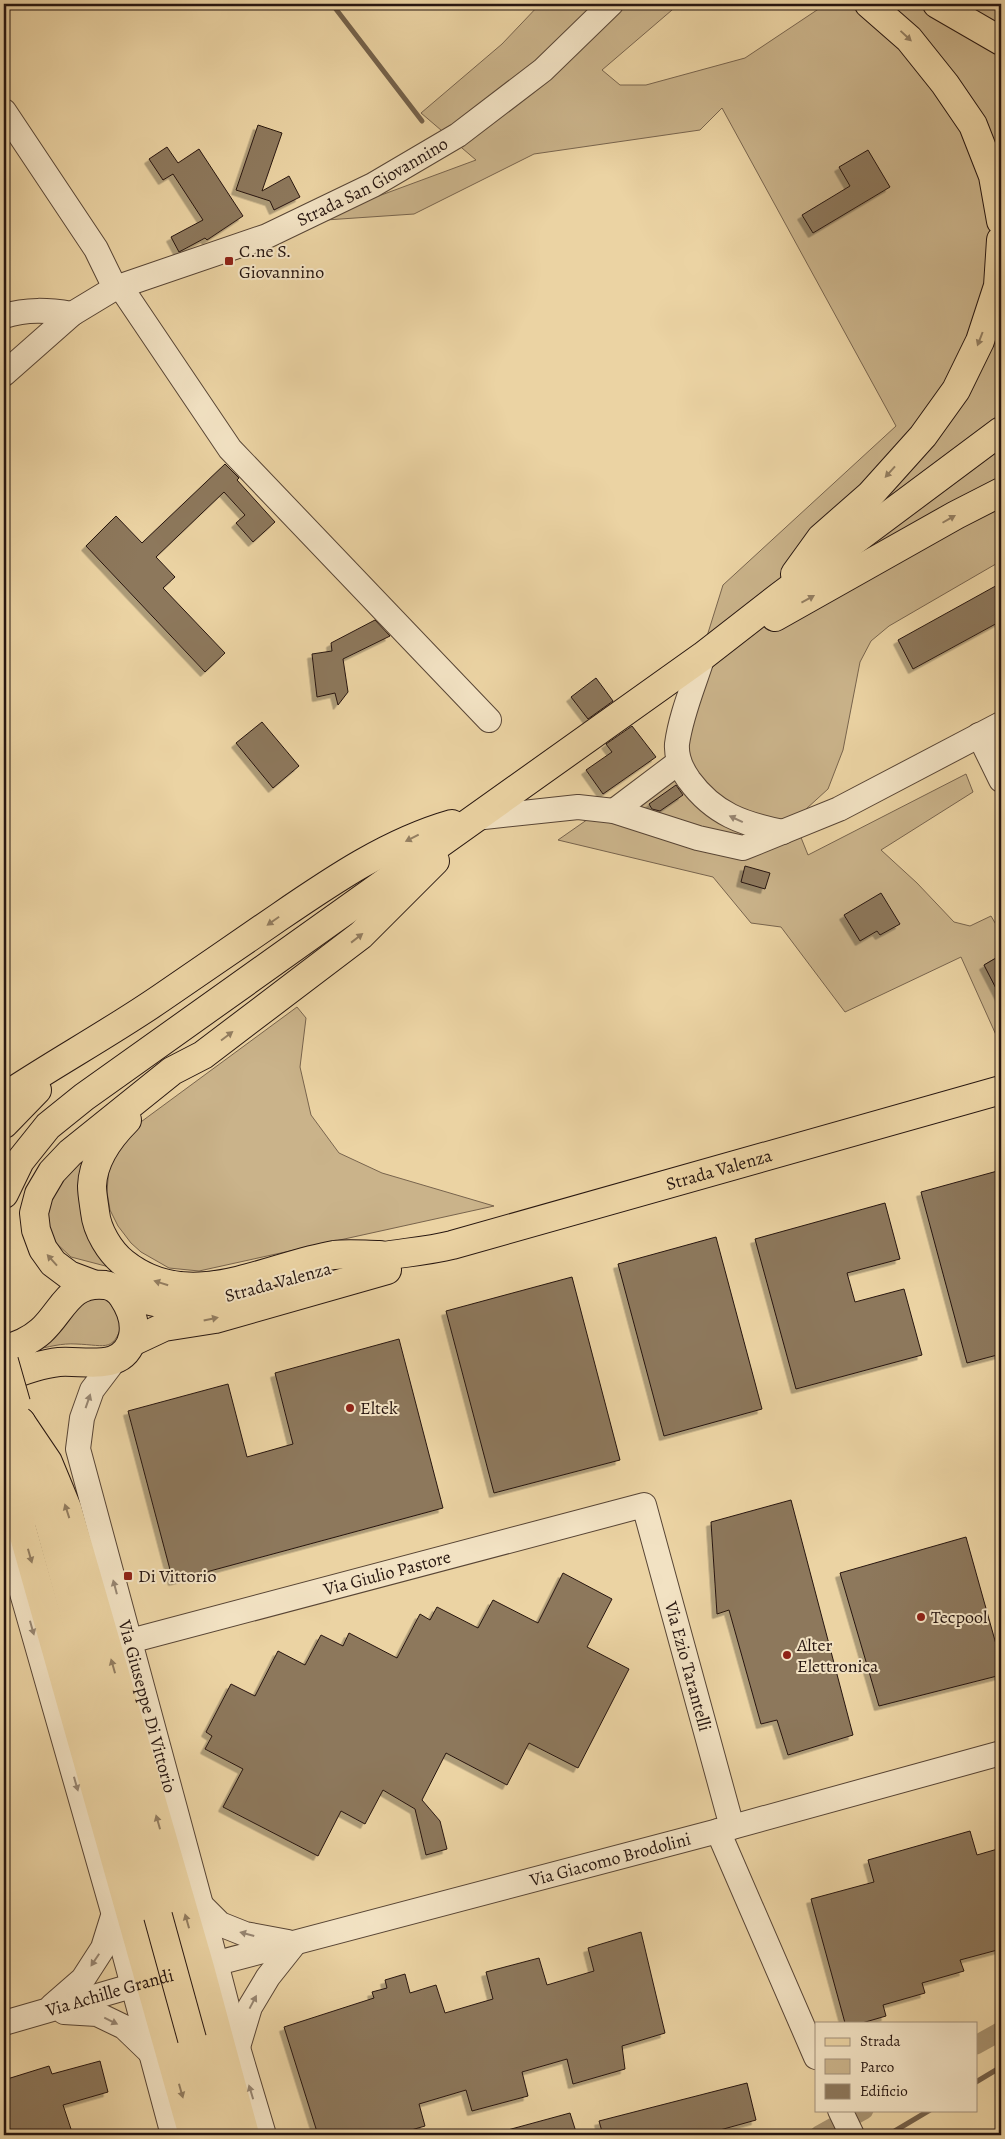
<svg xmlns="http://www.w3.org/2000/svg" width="1005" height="2139" viewBox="0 0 1005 2139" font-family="Alegreya,serif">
<defs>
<filter id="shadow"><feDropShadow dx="-4.5" dy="4.5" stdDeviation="0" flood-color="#0004"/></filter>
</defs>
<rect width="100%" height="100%" fill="#ebd3a3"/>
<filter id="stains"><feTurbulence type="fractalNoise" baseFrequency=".004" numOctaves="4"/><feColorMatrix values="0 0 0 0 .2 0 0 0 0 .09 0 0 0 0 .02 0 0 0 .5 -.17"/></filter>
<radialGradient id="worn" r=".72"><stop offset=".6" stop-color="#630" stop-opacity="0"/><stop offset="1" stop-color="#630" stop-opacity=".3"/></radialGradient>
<!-- green -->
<g fill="#cab38a" stroke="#78644d">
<polygon points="540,4 679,4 602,70 620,85 646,85 745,58 826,4 1001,4 1001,561 889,626 871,641 860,662 843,750 828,789 794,820 808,855 966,774 973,792 881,850 917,883 954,922 970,926 991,916 1001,933 1001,955 984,965 1001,998 1001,1046 961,957 845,1012 781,927 751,923 713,877 558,840 667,764 723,585 896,426 722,108 700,130 534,154 414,214 311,221 476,160 421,113 502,44"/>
<polygon points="297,1007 306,1018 300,1067 311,1115 339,1153 382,1173 494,1206 199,1271 169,1268 141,1252 131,1243 118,1226 110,1210 107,1192 109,1166 134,1127"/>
<polygon points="81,1161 86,1166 113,1268 71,1257 55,1242 46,1223 51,1200 62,1182"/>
<path d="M104,1294L124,1317C114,1354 108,1345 76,1344C62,1343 48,1347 34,1350L80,1301Z"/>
</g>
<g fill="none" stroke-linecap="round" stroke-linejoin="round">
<!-- stream -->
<g stroke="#74614a" stroke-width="5">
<polyline points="332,4 422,121"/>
<polyline points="976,2082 1001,2067"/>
<polyline points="888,2135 930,2110"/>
</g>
<!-- canal -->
<g stroke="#a89371" stroke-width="19">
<polyline points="976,2045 1001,2031"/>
<polyline points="819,2135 864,2110"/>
</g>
</g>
<!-- building -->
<g fill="#8d785c" stroke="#271610" filter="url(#shadow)">
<polygon points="258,125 282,133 262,191 289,176 300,197 274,210 270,201 236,190"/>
<polygon points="167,147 178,163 199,149 243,216 207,240 205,238 179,252 171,237 203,220 173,174 163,180 149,159"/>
<polygon points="868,150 890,187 813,233 802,215 850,186 839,167"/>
<polygon points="225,464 239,478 237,480 275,522 253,542 236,523 245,515 224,492 156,557 175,577 163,588 225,653 205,672 86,546 116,516 142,543"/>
<polygon points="1001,583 1001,621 913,669 898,640"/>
<polygon points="375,620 390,636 343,659 348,692 338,705 335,693 317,697 312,654 332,651 331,643"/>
<polygon points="596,678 613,701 588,719 571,697"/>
<polygon points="262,722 299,766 273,788 236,743"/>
<polygon points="632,726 656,757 603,794 586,770 612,752 606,744"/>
<polygon points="676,785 683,795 660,811 652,809 649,804"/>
<polygon points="745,866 770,873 765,889 741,882"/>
<polygon points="881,893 900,924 880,935 877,931 860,941 844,915"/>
<polygon points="1001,955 1001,998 984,965"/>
<polygon points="1001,1170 1001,1354 967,1363 921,1192"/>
<polygon points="885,1203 900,1259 847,1273 855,1302 904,1289 922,1355 796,1389 755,1239"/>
<polygon points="716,1237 762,1409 664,1436 618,1264"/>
<polygon points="572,1277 620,1460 494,1493 446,1311"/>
<polygon points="399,1339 443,1508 173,1581 128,1411 228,1384 247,1457 293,1444 275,1373"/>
<polygon points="791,1500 853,1735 788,1755 777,1720 761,1724 729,1610 717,1614 711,1522"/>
<polygon points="966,1537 1001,1662 1001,1675 879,1706 840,1573"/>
<polygon points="563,1573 612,1599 587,1647 629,1669 578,1768 529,1743 507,1785 446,1753 422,1800 440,1821 447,1849 426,1855 415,1809 383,1790 365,1824 341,1811 318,1856 223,1807 243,1769 205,1749 212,1736 206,1732 231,1684 255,1696 278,1651 305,1665 321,1635 343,1646 349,1633 397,1658 420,1614 430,1620 437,1607 478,1628 493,1600 538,1623"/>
<polygon points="970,1831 977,1855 1001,1848 1001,1949 960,1960 964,1971 922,1983 925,1993 883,2005 886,2016 862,2023 845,2023 811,1899 874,1882 868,1860"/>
<polygon points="641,1932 665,2033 622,2046 625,2069 573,2084 567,2059 522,2072 528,2096 472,2111 466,2090 419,2104 425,2126 394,2135 318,2135 284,2027 374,1998 372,1992 387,1988 385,1980 405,1974 410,1993 436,1985 445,2013 493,1999 486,1972 539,1958 547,1985 594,1971 588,1948"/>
<polygon points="100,2061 108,2092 63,2105 73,2135 4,2135 4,2080 49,2066 52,2074"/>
<polygon points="747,2083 756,2120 720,2130 721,2135 603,2135 599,2121"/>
<polygon points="570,2113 577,2135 504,2135 504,2131"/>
</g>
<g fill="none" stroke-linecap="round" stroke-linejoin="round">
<!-- minor casing -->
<g stroke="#584535" stroke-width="26">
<g id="minor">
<polyline points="4,111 96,249 115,288"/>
<polyline points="120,286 230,449 489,720"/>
<path d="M4,316C27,309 48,310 72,314"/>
<path id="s1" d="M4,374L72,314L115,288L267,236L373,185L458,135L543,70L611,4"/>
<path d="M703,656C694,685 681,714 677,744C676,758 682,770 689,780C714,814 743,824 783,832"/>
<polyline points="979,735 1001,780"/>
<polyline points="614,811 679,762"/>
<polyline points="475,818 578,807 614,811 698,838 743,848 839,809 1001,724"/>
<path id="s2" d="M114,1361L92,1390L82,1418L78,1449L201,1905L238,2048L264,2135"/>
<polyline points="4,1530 114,1915 173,2135"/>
<path id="s3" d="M130,1641L644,1505L732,1827"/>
<polyline points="718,1831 816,2057"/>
<polyline points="201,1905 220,1924 245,1934 288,1942"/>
<polyline points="52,2006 83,1979 103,1948 113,1916"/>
<polyline points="64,2012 97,2014 124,2027 150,2052"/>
<path id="s4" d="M4,2023L149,1981L718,1831L1001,1753"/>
<polyline points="238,2047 250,2007 268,1977 295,1943"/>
<polyline points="840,2110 852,2135"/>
</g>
</g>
<!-- major casing -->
<g stroke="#271610" stroke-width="30">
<g id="major">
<path id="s5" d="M356,1262C388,1253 420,1253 452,1245L1001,1090"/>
<path d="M121,1293C138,1298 156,1304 174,1305C201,1305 228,1295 254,1289"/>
<polyline points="132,1342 164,1327 215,1319 387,1270"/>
<path d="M4,1349C16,1347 31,1340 41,1331C63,1311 69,1281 105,1285C112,1286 119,1291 123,1297C131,1309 136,1321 133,1336C125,1373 86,1360 59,1362C40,1364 21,1371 4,1378"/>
</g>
</g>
<!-- highway casing -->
<g stroke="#271610" stroke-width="30">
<g id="highway">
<polyline points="869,4 909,39 945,84 973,125 993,176 1001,221"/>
<polyline points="937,4 1001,41"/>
<polyline points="795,574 821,538 870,495 923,436 956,390 980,341 998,286 1001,240"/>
<polyline points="775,617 956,515 1001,492"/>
<path d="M4,1097C55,1063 110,1033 161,998C200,971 240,944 279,917C333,880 389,842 452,824"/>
<path d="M127,1120C110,1137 93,1161 92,1186C92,1194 94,1204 95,1212C97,1231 110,1252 124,1263C189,1315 264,1267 334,1255C349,1253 365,1255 380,1255"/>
<polyline points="4,1124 37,1090"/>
<polyline points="4,1194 20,1161 48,1126 84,1097 703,656 780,596 1001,431"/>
<polyline points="93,1284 69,1275 53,1263 43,1249 36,1230 34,1213 39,1194 52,1172 70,1153 172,1071 203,1055 361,935 435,861"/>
<polyline points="21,1422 48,1462 67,1508 200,1968 245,2135"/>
<polyline points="21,1422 16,1477 22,1529 193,2135"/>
<polyline points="33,1465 158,1916"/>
<polyline points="192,2039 219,2135"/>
</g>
</g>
<!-- minor -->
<use href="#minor" stroke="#f2e2c3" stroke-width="24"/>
<!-- major -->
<use href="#major" stroke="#ebd3a3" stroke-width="28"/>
<!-- highway -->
<use href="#highway" stroke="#ebd3a3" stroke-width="28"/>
<!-- highway-bridge casing -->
<g stroke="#271610" stroke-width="30" stroke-linecap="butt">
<g id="highway-bridge">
<polyline points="4,1361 16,1403"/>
<polyline points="158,1916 192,2039"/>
</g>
</g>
<!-- highway-bridge -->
<use href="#highway-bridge" stroke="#ebd3a3" stroke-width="28"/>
</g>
<!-- one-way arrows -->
<defs><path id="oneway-solid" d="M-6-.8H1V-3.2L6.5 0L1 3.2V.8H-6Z" transform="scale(1.25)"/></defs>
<g fill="#937e61">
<use href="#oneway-solid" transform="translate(906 36) rotate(43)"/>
<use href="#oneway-solid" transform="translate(980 339) rotate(111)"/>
<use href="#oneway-solid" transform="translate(890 472) rotate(132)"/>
<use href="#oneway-solid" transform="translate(949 519) rotate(-30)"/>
<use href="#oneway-solid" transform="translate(808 599) rotate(-29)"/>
<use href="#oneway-solid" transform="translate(412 838) rotate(153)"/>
<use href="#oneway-solid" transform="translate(273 921) rotate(145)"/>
<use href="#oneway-solid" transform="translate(357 938) rotate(-38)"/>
<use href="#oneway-solid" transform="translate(227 1036) rotate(-37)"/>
<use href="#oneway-solid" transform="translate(52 1260) rotate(-132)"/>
<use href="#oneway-solid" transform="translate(161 1283) rotate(-163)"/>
<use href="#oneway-solid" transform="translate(211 1319) rotate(-12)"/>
<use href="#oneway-solid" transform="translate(67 1511) rotate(-108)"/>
<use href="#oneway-solid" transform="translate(30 1556) rotate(74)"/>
<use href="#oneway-solid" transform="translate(113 1666) rotate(-106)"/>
<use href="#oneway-solid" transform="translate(158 1822) rotate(-106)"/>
<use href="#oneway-solid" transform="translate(187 1921) rotate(-106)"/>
<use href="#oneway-solid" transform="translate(181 2091) rotate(74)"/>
</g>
<g fill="#978672">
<use href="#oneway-solid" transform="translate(736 819) rotate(-155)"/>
<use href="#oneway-solid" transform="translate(88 1401) rotate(-71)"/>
<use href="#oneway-solid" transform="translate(115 1587) rotate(-105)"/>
<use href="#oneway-solid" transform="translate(32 1628) rotate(74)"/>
<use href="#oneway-solid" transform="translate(76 1784) rotate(74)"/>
<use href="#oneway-solid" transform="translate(247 1934) rotate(-165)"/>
<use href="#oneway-solid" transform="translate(95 1960) rotate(124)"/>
<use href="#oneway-solid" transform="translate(253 2002) rotate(-62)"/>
<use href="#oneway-solid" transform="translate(111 2021) rotate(26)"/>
<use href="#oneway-solid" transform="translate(251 2092) rotate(-107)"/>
</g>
<!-- markers -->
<g fill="#8f2418" stroke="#f2e2c3" stroke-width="2">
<rect x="224" y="256" width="10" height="10" rx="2.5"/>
<circle cx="350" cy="1408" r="5"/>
<rect x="123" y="1571" width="10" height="10" rx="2.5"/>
<circle cx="921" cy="1617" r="5"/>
<circle cx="787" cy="1655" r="5"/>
</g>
<g text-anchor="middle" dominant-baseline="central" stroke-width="4" stroke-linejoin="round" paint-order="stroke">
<!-- street labels -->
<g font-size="18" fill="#271610" stroke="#f2e2c3">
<text stroke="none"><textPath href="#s1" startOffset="420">Strada San Giovannino</textPath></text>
<text stroke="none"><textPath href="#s5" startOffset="375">Strada Valenza</textPath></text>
<text transform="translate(278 1282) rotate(-15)">Strada Valenza</text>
<text stroke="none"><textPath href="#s3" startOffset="266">Via Giulio Pastore</textPath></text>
<text stroke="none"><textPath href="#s3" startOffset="699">Via Ezio Tarantelli</textPath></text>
<text stroke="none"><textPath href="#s2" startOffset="364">Via Giuseppe Di Vittorio</textPath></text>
<text stroke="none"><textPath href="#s4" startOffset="628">Via Giacomo Brodolini</textPath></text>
<text stroke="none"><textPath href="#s4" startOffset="110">Via Achille Grandi</textPath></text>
</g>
<!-- poi labels -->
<g font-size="18" fill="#271610" stroke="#f2e2c3" text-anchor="start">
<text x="239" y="251">C.ne S.<tspan x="239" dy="21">Giovannino</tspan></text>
<text x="360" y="1408">Eltek</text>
<text x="138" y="1576">Di Vittorio</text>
<text x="931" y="1617">Tecpool</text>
<text x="797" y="1645">Alter<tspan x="797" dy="21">Elettronica</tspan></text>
</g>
</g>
<!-- margin -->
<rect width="1005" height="2139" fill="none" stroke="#ebd3a3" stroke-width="20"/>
<rect x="5" y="5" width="995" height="2129" fill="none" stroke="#271610" stroke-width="2.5"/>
<rect x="10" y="10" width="985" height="2119" fill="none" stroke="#271610"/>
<!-- legend -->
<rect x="815" y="2022" width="162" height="90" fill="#f2e2c3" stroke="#a1907b"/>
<rect x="825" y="2038" width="25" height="8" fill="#ebd3a3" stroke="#a1907b"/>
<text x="860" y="2046" font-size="15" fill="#271610">Strada</text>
<rect x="825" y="2059" width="25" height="15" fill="#cab38a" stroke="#a1907b"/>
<text x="860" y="2072" font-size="15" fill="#271610">Parco</text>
<rect x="825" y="2084" width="25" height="15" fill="#8d785c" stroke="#a1907b"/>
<text x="860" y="2096" font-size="15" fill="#271610">Edificio</text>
<rect width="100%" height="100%" filter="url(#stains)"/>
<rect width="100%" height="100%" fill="url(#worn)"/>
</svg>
